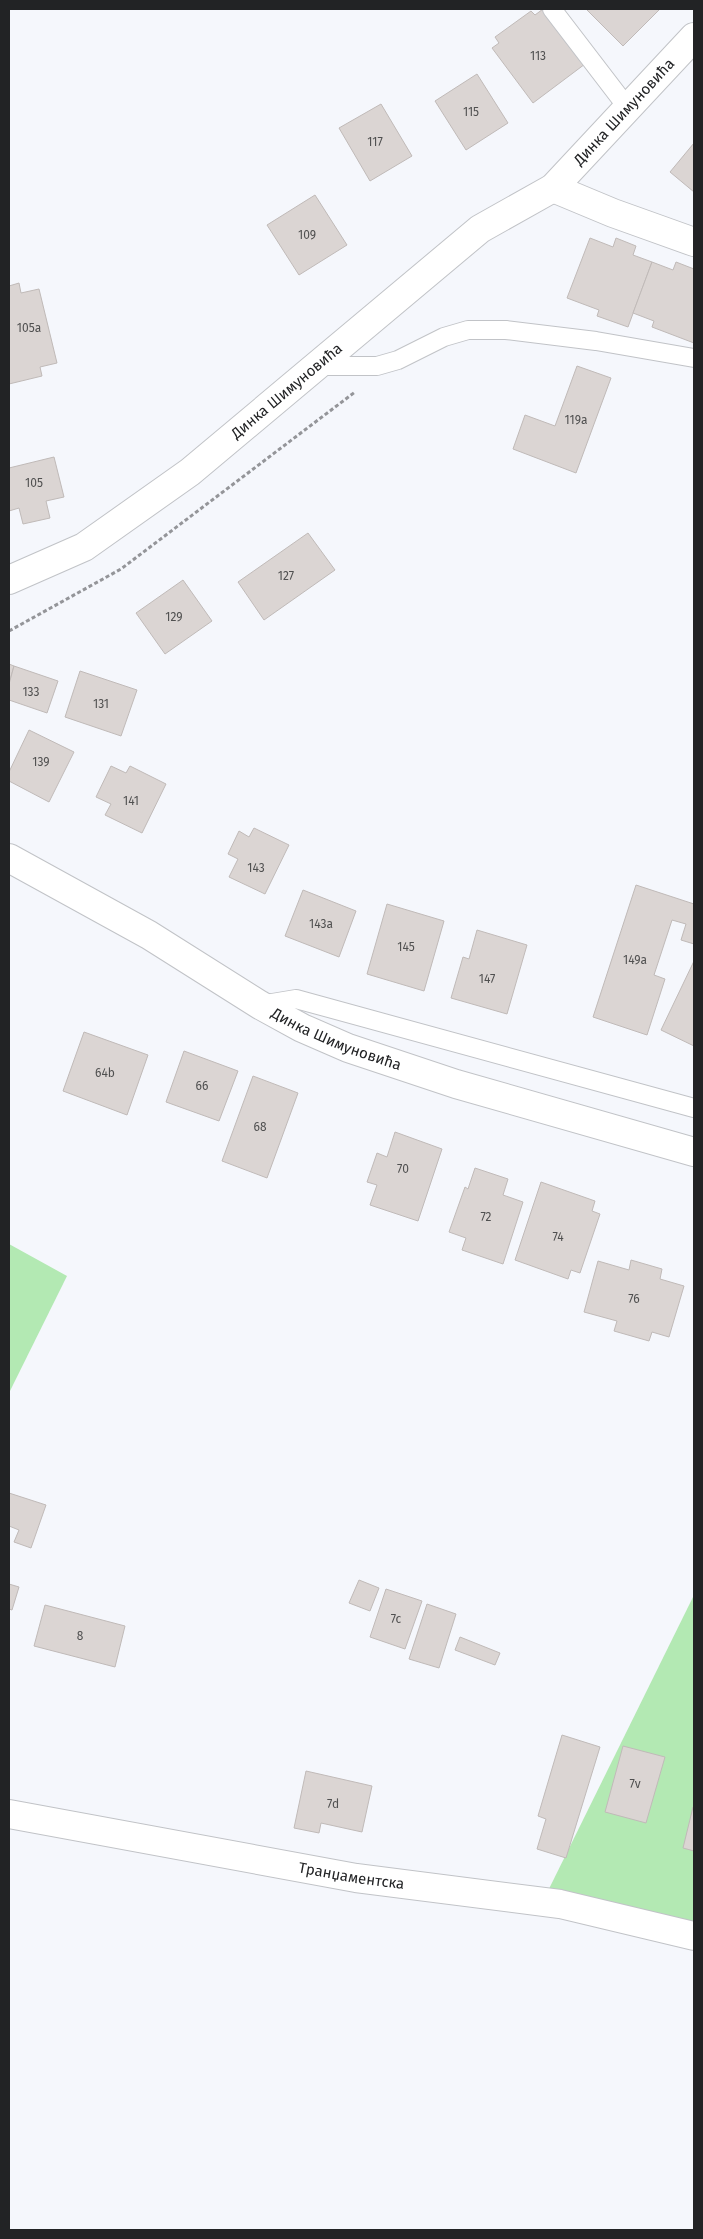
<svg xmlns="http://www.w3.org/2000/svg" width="703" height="2239" viewBox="0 0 703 2239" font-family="'Fira Sans',sans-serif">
<rect width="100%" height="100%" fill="#f5f7fc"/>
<!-- green -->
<g fill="#b3e9b3">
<polygon points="9,1244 67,1276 9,1393"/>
<polygon points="694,1595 694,1937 543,1901"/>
</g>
<!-- building -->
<g fill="#dbd5d3" stroke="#c0bab8">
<polygon points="543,9 585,64 533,103 492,48 499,43 495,37 531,11 535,15"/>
<polygon points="586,9 660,9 623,46"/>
<polygon points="477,74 508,123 466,150 435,101"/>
<polygon points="381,104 412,156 370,181 339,128"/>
<polygon points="694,143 694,192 670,172"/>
<polygon points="315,195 347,245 299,275 267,225"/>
<polygon points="590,238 613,247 616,238 636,246 633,255 652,262 628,327 597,316 599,310 567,298"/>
<polygon points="652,262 673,270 676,262 694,269 694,343 652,327 654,321 633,313"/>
<polygon points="19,283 21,293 39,289 57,363 40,367 42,376 9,384 9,286"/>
<polygon points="577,366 611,378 576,473 513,449 525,415 555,426"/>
<polygon points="54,457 64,497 46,501 50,518 23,524 19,508 9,511 9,468"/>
<polygon points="308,533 335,570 264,620 238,582"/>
<polygon points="183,580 212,621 165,654 136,613"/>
<polygon points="9,664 14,666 9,684"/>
<polygon points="14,666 58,681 47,713 9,700 9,684"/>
<polygon points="80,671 137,690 121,736 65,717"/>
<polygon points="29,730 74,752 49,802 9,781 9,772"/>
<polygon points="111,766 126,773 130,766 166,784 142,833 105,815 111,804 96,797"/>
<polygon points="254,828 289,845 265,894 229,877 238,859 228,854 239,831 249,837"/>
<polygon points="636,885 694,904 694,944 681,940 686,924 672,920 654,975 665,979 647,1035 593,1017"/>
<polygon points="303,890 356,911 339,957 285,936"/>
<polygon points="387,904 444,921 424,991 367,974"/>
<polygon points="477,930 527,945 507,1014 451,998 463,957 469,959"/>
<polygon points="694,961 694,1046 661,1030"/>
<polygon points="84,1032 148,1055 127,1115 63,1091"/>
<polygon points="184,1051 238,1071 219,1121 166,1102"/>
<polygon points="253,1076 298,1093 267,1178 222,1161"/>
<polygon points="395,1132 442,1149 418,1221 370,1205 377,1185 367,1182 377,1153 387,1157"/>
<polygon points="475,1168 508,1179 503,1195 523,1202 503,1264 462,1250 466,1238 449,1232 465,1187 468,1189"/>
<polygon points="541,1182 595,1201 592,1211 600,1214 580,1273 571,1270 568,1279 515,1260"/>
<polygon points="631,1260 662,1269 660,1279 684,1286 669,1337 652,1332 649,1341 614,1331 617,1321 584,1312 598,1261 629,1270"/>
<polygon points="9,1493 46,1505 31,1548 14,1542 19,1530 9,1526"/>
<polygon points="359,1580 379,1588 370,1611 349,1603"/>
<polygon points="9,1584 19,1587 12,1610 9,1609"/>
<polygon points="386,1589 422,1601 405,1649 370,1637"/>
<polygon points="427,1604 456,1614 439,1668 409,1659"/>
<polygon points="45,1605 125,1626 115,1667 34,1646"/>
<polygon points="460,1637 500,1653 495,1665 455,1650"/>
<polygon points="562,1735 600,1747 566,1858 537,1849 546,1819 538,1816"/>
<polygon points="623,1746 665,1757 646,1823 605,1812"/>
<polygon points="306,1771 372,1786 362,1832 321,1823 319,1833 294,1828"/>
<polygon points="693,1807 694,1807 694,1851 683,1848"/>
</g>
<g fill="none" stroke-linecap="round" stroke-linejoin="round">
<!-- service casing -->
<g stroke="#c1c3c7" stroke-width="20">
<g id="service">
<polyline points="552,9 627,107"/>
<polyline points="318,366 377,366 398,360 444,337 468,330 506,330 596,341 694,358"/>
<polyline points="260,1005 296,999 694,1108"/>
</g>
</g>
<!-- minor casing -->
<g stroke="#c1c3c7" stroke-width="30">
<g id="minor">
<polyline points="553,188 613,213 694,242"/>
<path id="s1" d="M9,580L84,547L190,472L480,229L553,188L694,37"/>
<path id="s2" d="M9,858L149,935L260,1005L302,1028L348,1048L456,1084L694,1152"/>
<path id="s3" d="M9,1814L356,1878L560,1904L694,1936"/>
</g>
</g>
<!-- path -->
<polyline stroke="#949599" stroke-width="3" stroke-dasharray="4 2.5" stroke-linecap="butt" points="9,631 121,569 355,392"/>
<!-- service -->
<use href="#service" stroke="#fff" stroke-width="18"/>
<!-- minor -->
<use href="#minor" stroke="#fff" stroke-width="28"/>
</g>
<g text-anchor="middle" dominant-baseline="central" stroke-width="4.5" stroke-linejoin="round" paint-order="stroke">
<!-- number labels -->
<g font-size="12" fill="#505050">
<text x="538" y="56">113</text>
<text x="471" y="112">115</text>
<text x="375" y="142">117</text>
<text x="307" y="235">109</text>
<text x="29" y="328">105a</text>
<text x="576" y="420">119a</text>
<text x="34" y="483">105</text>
<text x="286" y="576">127</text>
<text x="174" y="617">129</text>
<text x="31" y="692">133</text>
<text x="101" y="704">131</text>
<text x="41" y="762">139</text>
<text x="131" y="801">141</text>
<text x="256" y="868">143</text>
<text x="321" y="924">143a</text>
<text x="406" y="947">145</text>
<text x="635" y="960">149a</text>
<text x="487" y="979">147</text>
<text x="105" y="1073">64b</text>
<text x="202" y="1086">66</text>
<text x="260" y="1127">68</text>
<text x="403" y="1169">70</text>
<text x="486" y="1217">72</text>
<text x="558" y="1237">74</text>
<text x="634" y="1299">76</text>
<text x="396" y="1619">7c</text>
<text x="80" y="1636">8</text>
<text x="635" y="1784">7v</text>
<text x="333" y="1804">7d</text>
</g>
<!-- street labels -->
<g font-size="15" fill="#222325" stroke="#f5f7fc">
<text stroke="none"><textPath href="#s1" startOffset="778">Динка Шимуновића</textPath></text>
<text stroke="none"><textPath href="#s1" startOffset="338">Динка Шимуновића</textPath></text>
<text stroke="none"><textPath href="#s2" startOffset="375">Динка Шимуновића</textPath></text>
<text stroke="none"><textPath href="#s3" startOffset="348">Транџаментска</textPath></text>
</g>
</g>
<!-- border -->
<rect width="703" height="2239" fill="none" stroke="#222325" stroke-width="20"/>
</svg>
